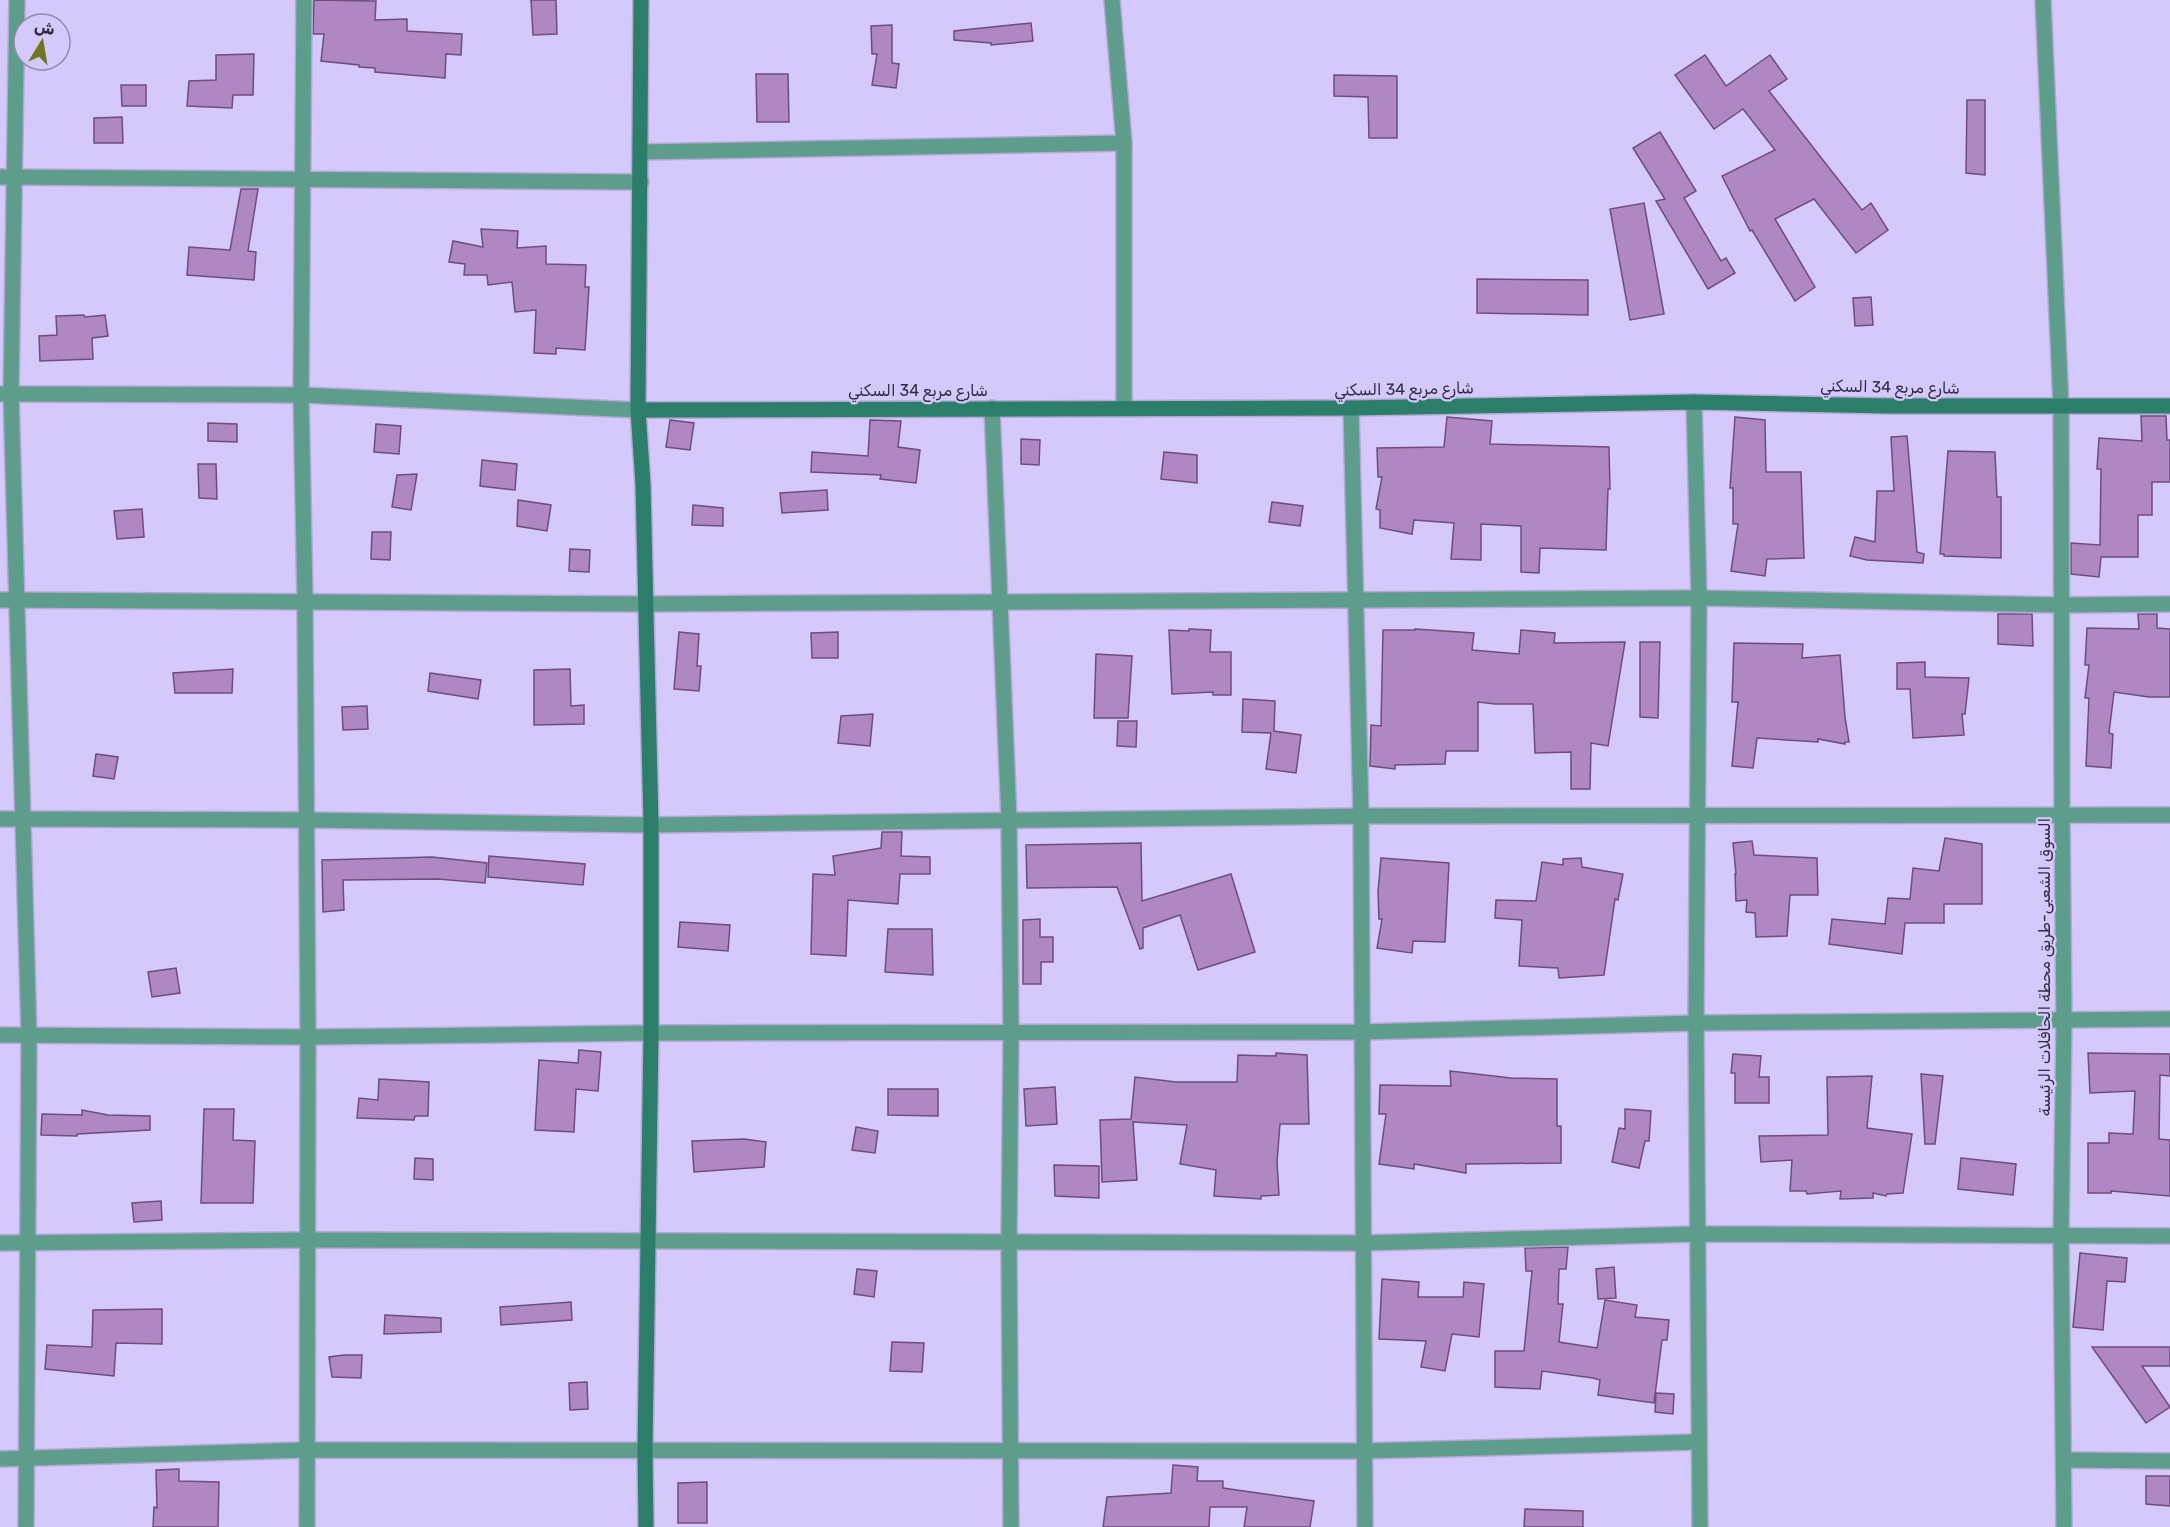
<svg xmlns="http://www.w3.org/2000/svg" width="2170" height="1527" viewBox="0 0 2170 1527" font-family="Rubik,'Noto Sans Arabic',sans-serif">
<rect width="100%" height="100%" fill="#d4c9fa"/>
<!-- building -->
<g fill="#af87c2" stroke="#6e4d7d" stroke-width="1.5">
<polygon points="314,0 376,1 375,20 407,19 407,31 462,34 461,55 446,54 445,78 375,72 375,68 359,67 359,65 321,61 324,34 313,34"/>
<polygon points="531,0 556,0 557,34 533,35"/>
<polygon points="1031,23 1033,41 991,45 991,43 954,40 954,31"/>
<polygon points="892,25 892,63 899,64 896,88 872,85 877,54 872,54 871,26"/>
<polygon points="254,54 253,95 233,95 232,108 187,106 189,81 216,80 216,55"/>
<polygon points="1705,55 1726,86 1770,55 1787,79 1769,91 1862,210 1871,203 1888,230 1856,253 1814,199 1775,219 1815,287 1795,301 1752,230 1750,231 1722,176 1775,150 1743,109 1714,129 1675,75"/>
<polygon points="756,74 788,74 789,122 757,122"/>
<polygon points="1334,75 1397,76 1397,138 1369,138 1368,97 1334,96"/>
<polygon points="121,85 146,85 146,106 122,106"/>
<polygon points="1967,100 1985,100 1985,175 1966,173"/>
<polygon points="122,117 123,143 94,143 94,118"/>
<polygon points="1660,132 1696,191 1684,198 1721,261 1726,258 1735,273 1708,289 1656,201 1665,199 1633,148"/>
<polygon points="241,189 258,189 248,251 256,252 254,280 187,275 189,247 230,250"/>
<polygon points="1644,203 1664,314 1630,320 1610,209"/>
<polygon points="481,229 518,231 517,248 546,246 546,264 586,265 585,287 589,287 585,350 556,348 556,354 534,353 536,310 515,312 512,282 488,285 487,275 464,275 465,264 449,262 453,241 483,247"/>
<polygon points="1477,279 1588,280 1588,315 1477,313"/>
<polygon points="1871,297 1873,325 1855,326 1853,298"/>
<polygon points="84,315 85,317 105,315 108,336 92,338 93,359 40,361 39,336 57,335 56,316"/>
<polygon points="2141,416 2166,416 2167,440 2170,440 2170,482 2152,482 2152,515 2138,515 2138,557 2101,557 2099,577 2071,574 2071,543 2100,545 2101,469 2097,469 2099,438 2142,441"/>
<polygon points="1447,417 1492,421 1490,444 1609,447 1610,489 1608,489 1606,550 1540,548 1539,573 1521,572 1521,526 1481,524 1481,560 1451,559 1454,523 1414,520 1412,534 1380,528 1380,510 1376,509 1382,477 1378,477 1377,448 1444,447"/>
<polygon points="1735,417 1765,420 1766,472 1801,472 1804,558 1767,559 1765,576 1731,571 1738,524 1733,524 1733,488 1730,488"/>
<polygon points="670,420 694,423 690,450 666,447"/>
<polygon points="870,420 901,421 898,447 920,450 916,483 880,479 881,475 811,472 812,452 868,456"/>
<polygon points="208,423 237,424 237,442 208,441"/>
<polygon points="376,424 401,426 399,454 374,452"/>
<polygon points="1907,436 1917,552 1924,554 1923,563 1867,560 1850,556 1855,537 1875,542 1877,491 1894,491 1891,437"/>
<polygon points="1021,439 1040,440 1039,465 1021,464"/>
<polygon points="1948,451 1995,452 1997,497 2001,497 2001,558 1944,556 1944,554 1940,554"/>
<polygon points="1164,452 1197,455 1197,483 1161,479"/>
<polygon points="482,460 517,464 515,490 480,486"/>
<polygon points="198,464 216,464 217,499 199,498"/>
<polygon points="417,474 411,510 392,507 397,475"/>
<polygon points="827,490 828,510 782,513 780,493"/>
<polygon points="518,500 551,505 547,531 517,526"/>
<polygon points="1272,502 1303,506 1300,526 1269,522"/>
<polygon points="693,505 723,508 723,526 692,525"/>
<polygon points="142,509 144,537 117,539 114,511"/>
<polygon points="372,532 391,532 390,560 371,559"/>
<polygon points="570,549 590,550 589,572 569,571"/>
<polygon points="1998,614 2032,614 2033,646 1998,644"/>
<polygon points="2138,614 2157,614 2157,628 2170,629 2170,697 2149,697 2114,692 2109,733 2113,734 2111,768 2086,766 2089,698 2085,698 2089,665 2085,665 2087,628 2139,629"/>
<polygon points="1189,629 1211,630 1210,652 1231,652 1231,695 1213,695 1213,692 1172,694 1169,630 1189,631"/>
<polygon points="1415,629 1474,633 1472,650 1519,654 1521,630 1555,633 1554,643 1625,642 1608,746 1591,743 1590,789 1571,789 1571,752 1535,753 1533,704 1495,704 1478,702 1478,751 1446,751 1445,764 1395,765 1395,769 1370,766 1371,725 1381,726 1383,630 1415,630"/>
<polygon points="679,632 699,634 697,666 701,666 699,691 674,689"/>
<polygon points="838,632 838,658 812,658 811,633"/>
<polygon points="1640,642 1660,642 1658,718 1640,717"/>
<polygon points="1734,643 1803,644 1802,658 1840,655 1845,717 1849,742 1845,742 1845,744 1818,739 1818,742 1757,738 1753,768 1732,766 1738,702 1732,702"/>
<polygon points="1096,654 1132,656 1128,718 1094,718"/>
<polygon points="1925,662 1925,677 1969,678 1965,714 1962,714 1964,735 1913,738 1910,689 1897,689 1897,663"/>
<polygon points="233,669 232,693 175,693 173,673"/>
<polygon points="570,669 571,706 584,705 584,724 534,725 534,670"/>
<polygon points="430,673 481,680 478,699 428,691"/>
<polygon points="1243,699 1275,701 1274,731 1301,735 1296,773 1266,769 1271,733 1242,732"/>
<polygon points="367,706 368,729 343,730 342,707"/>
<polygon points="873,714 870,746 838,743 841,716"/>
<polygon points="1118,721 1137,721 1136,747 1117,746"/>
<polygon points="96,754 118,757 114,779 93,776"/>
<polygon points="882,832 902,832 901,856 930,857 930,874 900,874 898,904 848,900 846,956 811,954 813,874 835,875 833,856 881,848"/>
<polygon points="1945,838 1982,844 1982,904 1944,904 1944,923 1905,923 1902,954 1829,944 1832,919 1885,924 1888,898 1910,899 1913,868 1939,871"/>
<polygon points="1752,841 1754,855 1817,858 1818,895 1790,895 1787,936 1756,937 1755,913 1746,912 1747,900 1736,901 1735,874 1736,874 1733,843"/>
<polygon points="1141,843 1142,901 1231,874 1255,952 1198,970 1180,915 1143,928 1143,948 1140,949 1117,887 1027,888 1026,845"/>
<polygon points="489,856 585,864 583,885 488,877"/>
<polygon points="432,857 487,863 485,883 438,879 343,880 344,910 323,912 322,860"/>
<polygon points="1381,858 1449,863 1445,942 1413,941 1412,953 1377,948 1382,919 1379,919 1378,892"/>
<polygon points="1581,858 1582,867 1623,874 1618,900 1615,899 1604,975 1559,978 1558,968 1519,966 1522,920 1495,918 1496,900 1536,901 1542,862 1563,865 1563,859"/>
<polygon points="1040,919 1040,937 1053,937 1053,962 1041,962 1041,984 1023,984 1023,920"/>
<polygon points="680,922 730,925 728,951 678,947"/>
<polygon points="888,929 932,929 933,975 885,972"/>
<polygon points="176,968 180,993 152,997 148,972"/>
<polygon points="579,1050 601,1052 598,1091 576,1089 574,1132 535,1130 539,1060 578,1063"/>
<polygon points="1276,1053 1307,1055 1309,1124 1280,1124 1277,1162 1279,1195 1261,1196 1261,1199 1214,1196 1216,1170 1180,1164 1187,1125 1133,1122 1137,1180 1102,1182 1100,1120 1131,1119 1135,1077 1176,1082 1237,1082 1238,1055 1276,1056"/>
<polygon points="2088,1053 2170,1054 2170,1076 2160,1075 2159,1139 2170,1140 2170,1196 2111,1191 2111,1193 2088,1193 2088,1143 2109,1143 2109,1133 2133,1134 2135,1091 2090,1093"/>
<polygon points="1733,1054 1761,1056 1759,1077 1769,1077 1769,1103 1735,1103 1735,1073 1731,1073"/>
<polygon points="1450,1071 1511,1078 1557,1079 1557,1126 1561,1126 1561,1163 1466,1164 1466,1173 1414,1164 1414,1169 1379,1164 1386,1114 1379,1114 1380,1085 1451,1086"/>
<polygon points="1921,1074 1943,1076 1935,1144 1925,1144"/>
<polygon points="1872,1076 1867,1128 1912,1134 1903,1193 1887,1194 1886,1196 1873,1193 1873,1198 1840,1199 1841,1191 1807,1194 1806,1191 1790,1191 1792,1160 1761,1162 1759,1136 1828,1135 1827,1077"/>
<polygon points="379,1079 429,1082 428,1116 415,1116 414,1120 357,1118 359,1098 378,1100"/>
<polygon points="1055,1087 1057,1124 1026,1126 1024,1089"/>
<polygon points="888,1089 938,1089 938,1116 888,1115"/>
<polygon points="204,1109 234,1109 233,1140 255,1141 253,1203 201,1203"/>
<polygon points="1625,1109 1651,1111 1649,1141 1645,1141 1639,1168 1612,1162 1619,1128 1625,1129"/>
<polygon points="82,1110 108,1115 150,1116 150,1130 77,1134 77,1136 41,1135 42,1114 82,1115"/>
<polygon points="856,1127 878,1131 875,1153 852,1150"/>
<polygon points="744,1139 766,1142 764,1167 694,1172 692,1141"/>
<polygon points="415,1158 433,1159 433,1180 414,1179"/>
<polygon points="1961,1158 2016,1164 2013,1195 1958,1189"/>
<polygon points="1054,1165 1099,1166 1099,1198 1055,1196"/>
<polygon points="161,1201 162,1220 134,1222 132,1203"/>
<polygon points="1568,1247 1566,1269 1559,1269 1558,1304 1563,1304 1559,1342 1597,1348 1605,1300 1637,1305 1635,1317 1669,1320 1667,1340 1662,1340 1654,1403 1598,1395 1600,1380 1593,1378 1542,1371 1540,1389 1495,1387 1495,1351 1524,1351 1532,1271 1526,1271 1525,1248"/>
<polygon points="2080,1253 2127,1258 2125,1282 2107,1281 2103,1330 2073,1327"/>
<polygon points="1614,1267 1616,1298 1598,1299 1596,1269"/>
<polygon points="857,1269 877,1271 874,1297 854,1294"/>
<polygon points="1382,1279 1419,1282 1418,1297 1463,1297 1464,1282 1484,1284 1479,1337 1452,1334 1445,1371 1421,1367 1426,1341 1379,1339"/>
<polygon points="571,1302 572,1320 501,1325 500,1307"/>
<polygon points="162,1309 162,1344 116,1343 114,1376 45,1369 47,1345 92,1347 93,1310"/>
<polygon points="385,1315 441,1318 441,1332 384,1334"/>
<polygon points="892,1342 924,1343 922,1372 890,1371"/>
<polygon points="2092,1347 2170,1347 2170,1366 2142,1366 2170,1407 2146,1423"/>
<polygon points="344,1355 362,1355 361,1378 332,1377 329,1357"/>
<polygon points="587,1382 588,1409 570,1410 569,1383"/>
<polygon points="1656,1393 1674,1394 1673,1414 1655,1412"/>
<polygon points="1173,1465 1198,1467 1197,1481 1223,1481 1223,1488 1314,1501 1310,1527 1244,1527 1247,1507 1210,1507 1209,1527 1103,1527 1107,1497 1171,1493"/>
<polygon points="179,1469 179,1481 219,1482 218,1527 153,1527 154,1507 157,1508 156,1470"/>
<polygon points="2146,1476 2170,1476 2170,1506 2146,1504"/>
<polygon points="707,1482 707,1523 678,1523 678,1483"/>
<polygon points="1525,1509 1583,1511 1583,1527 1524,1527"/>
</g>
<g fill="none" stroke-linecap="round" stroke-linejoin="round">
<!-- street casing -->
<g stroke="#b3a9d5" stroke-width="18">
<g id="street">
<polyline points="17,0 11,394 29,1036 26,1527"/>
<polyline points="304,0 301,395 305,601 308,1037 307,1527"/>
<polyline points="1112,0 1124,143 1124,408"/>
<polyline points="2043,0 2061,406 2062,816 2064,1021 2061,1236 2064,1527"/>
<polyline points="640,152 1124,143"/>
<polyline points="0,177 641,182"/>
<polyline points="0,394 301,395 638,410"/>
<polyline points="1694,402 1699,598 1696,1023 1700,1527"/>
<polyline points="992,408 1009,820 1011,1034 1009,1243 1011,1527"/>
<polyline points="1351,408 1361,816 1365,1527"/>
<polyline points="0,600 646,604 1699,598 2062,605 2170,604"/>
<polyline points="0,819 306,820 651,825 1361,816 2170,815"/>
<polyline points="0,1035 308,1037 651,1033 1362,1032 1696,1023 2170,1019"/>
<polyline points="0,1243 309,1240 1364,1243 1696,1234 2170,1236"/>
<polyline points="0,1459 306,1450 1364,1451 1698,1442"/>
<polyline points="2065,1460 2170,1461"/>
</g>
</g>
<!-- secondary casing -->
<g stroke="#b3a9d5" stroke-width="18">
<g id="secondary">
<polyline points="641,0 638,410 643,485 651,825 651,1033 645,1451 646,1527"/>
<polyline points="638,410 1351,408 1694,402 1889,406 2170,406"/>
</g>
</g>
<!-- street -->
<use href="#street" stroke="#5e9c8c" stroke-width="15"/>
<!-- secondary -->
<use href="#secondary" stroke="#2c7e6b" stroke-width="15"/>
</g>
<g text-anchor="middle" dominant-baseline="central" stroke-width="4.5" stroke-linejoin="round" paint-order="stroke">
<!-- street labels -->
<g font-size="16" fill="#302b42" stroke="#d4c9fa">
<text transform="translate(1890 387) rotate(1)">شارع مربع 34 السكني</text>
<text transform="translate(1404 389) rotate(-1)">شارع مربع 34 السكني</text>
<text x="918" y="390">شارع مربع 34 السكني</text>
<text transform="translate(2044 967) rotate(-90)">السوق الشعبى-طريق محطة الحافلات الرئيسة</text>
</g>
</g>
<!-- north arrow -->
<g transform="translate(42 42) rotate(11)"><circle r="28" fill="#d4c9fa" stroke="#928ab0" stroke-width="1.5"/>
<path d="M0-4.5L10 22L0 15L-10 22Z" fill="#6e7620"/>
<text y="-9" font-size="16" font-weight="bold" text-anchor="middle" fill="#302b42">ش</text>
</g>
</svg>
